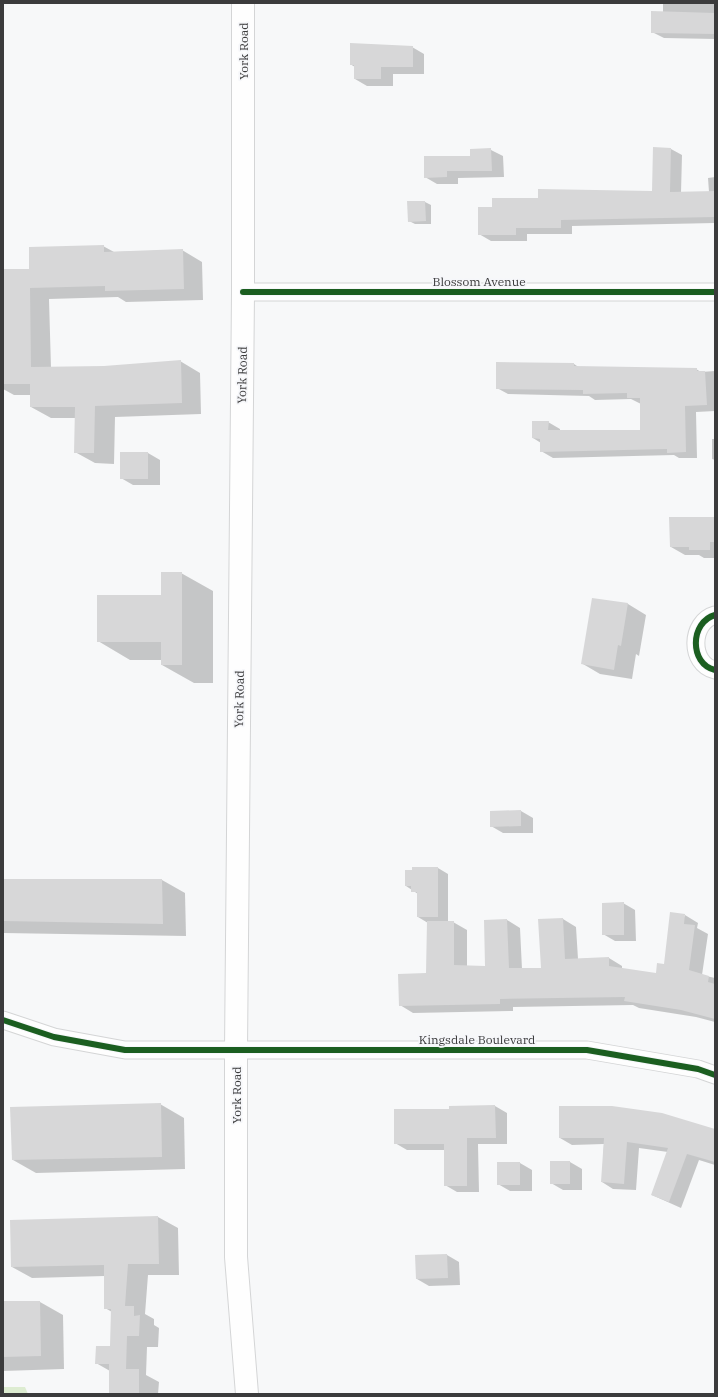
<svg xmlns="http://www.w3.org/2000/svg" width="718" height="1397" viewBox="0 0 718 1397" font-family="'IBM Plex Serif',serif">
<rect width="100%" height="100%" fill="#f7f8f9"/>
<!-- green -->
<polygon fill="#ddecd1" points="3,1387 25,1387 28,1394 3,1394"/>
<!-- shadow -->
<g fill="#0003">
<polygon points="663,3 715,3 715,39 664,38 652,32 663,12"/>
<polygon points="412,47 424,54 424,74 393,74 393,86 367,86 355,79 355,67 350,64"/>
<polygon points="671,149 682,155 681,193 709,192 708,178 715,177 715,223 572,226 572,234 527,234 527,241 491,241 479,234 493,208 539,199 653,192"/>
<polygon points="471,150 491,150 503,156 504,177 458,178 458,184 437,184 425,177 471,157"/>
<polygon points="425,202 431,205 431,224 415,224 409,221"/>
<polygon points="103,246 114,252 182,250 202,262 203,300 126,302 118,297 49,299 51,368 104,367 180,361 200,373 201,414 115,417 114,464 95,463 75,452 76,418 51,418 31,407 31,395 14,395 3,389 3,270 30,270"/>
<polygon points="574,364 580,368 696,369 701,372 715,371 715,411 696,412 697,458 679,458 674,455 553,458 541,451 541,443 533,438 548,422 560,429 560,431 641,431 641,404 631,399 595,400 589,396 508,394 497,388"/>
<polygon points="712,439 715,439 715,460 712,459"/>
<polygon points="121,453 148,453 160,460 160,485 133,485 121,478"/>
<polygon points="715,518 715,558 704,558 699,555 685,555 671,547"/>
<polygon points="181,573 213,591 213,683 194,683 162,665 162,660 130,660 98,641 162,596"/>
<polygon points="593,599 628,604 646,615 639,656 636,654 632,679 600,674 583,664"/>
<polygon points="521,811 533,818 533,833 503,833 491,826"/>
<polygon points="438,868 448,874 448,922 453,922 467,930 467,966 486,967 507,920 520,928 522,969 542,969 563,919 576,927 578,959 609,958 622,966 622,969 657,974 665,965 685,915 698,923 697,928 708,934 702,975 715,978 715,1022 696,1017 639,1008 633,1005 513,1007 513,1011 413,1013 400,1005 427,974 428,923 418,917 418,894 406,886"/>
<polygon points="3,880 162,880 185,893 186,936 3,933"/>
<polygon points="623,903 635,910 636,941 615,941 603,934"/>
<polygon points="160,1104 184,1118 185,1169 36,1173 13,1160"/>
<polygon points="495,1106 507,1113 507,1144 478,1144 479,1192 457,1192 445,1185 445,1150 407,1150 395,1143 450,1110 450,1107"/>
<polygon points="715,1130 715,1165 699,1160 681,1208 652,1195 668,1152 639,1148 636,1190 613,1189 602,1182 604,1144 572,1145 560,1138"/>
<polygon points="551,1162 570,1162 582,1169 582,1190 563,1190 551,1183"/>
<polygon points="520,1163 532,1170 532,1191 510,1191 498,1184"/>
<polygon points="158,1217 178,1228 179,1275 148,1275 145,1314 154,1319 154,1325 159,1328 158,1347 147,1347 146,1375 159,1382 158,1394 110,1394 110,1371 96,1363 111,1347 112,1312 105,1308 105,1276 32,1278 12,1267"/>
<polygon points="447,1255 459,1262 460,1285 429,1286 417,1279 416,1256"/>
<polygon points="3,1302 40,1302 63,1315 64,1369 3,1371"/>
</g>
<!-- building -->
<g fill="#d7d7d8">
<polygon points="651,11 715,13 715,34 651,33"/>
<polygon points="350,43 413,46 413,67 381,67 381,79 354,79 354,65 350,65"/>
<polygon points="653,147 671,148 670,192 715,191 715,217 561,220 561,228 516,228 516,235 478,235 478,207 492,207 492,198 538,198 538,189 652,191"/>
<polygon points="491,148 492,171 447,171 447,177 424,178 424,156 470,156 470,149"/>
<polygon points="407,201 425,201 426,221 408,222"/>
<polygon points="104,245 104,252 183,249 184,289 105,291 105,286 30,288 31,367 104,366 181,360 182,403 95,406 94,453 74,453 75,407 30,407 30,384 3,384 3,269 29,269 29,247"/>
<polygon points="496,362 574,363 574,366 697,368 697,371 705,371 707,405 685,406 686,452 667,453 667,449 540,452 540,439 532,438 532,421 549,421 548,430 640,430 640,398 627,398 627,393 583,394 583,390 496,389"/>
<rect x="120" y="452" width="28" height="27"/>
<polygon points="669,517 715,517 715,542 710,542 710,550 689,550 689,547 670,547"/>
<polygon points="161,572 182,572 182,665 161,665 161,642 97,642 97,595 161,595"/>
<polygon points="592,598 628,603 621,646 618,645 614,670 581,664"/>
<polygon points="521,810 521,826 490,827 490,811"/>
<polygon points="412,867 438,867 438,917 417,917 417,892 411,892 411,886 405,886 405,870 412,870"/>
<polygon points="3,879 162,879 163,924 3,921"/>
<polygon points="624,902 624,935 602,935 602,903"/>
<polygon points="670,912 685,914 684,924 695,925 689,970 709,976 708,982 715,984 715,1019 681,1010 624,1001 625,997 500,999 500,1004 399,1006 398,974 426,973 427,921 454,921 454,965 485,966 484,920 507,919 509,968 541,968 538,919 563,918 565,959 609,957 609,966 656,973 657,963 664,964"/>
<polygon points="161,1103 162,1157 12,1160 10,1107"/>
<polygon points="495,1105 496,1138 467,1138 467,1186 444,1186 444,1144 394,1144 394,1109 449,1109 449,1106"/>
<polygon points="559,1106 612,1106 662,1113 715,1129 715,1162 687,1154 669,1202 651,1195 668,1148 627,1142 624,1184 601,1182 604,1138 559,1138"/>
<rect x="550" y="1161" width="20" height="23"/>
<rect x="497" y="1162" width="23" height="23"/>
<polygon points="158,1216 159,1264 128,1264 125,1306 134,1306 134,1316 140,1315 139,1336 127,1336 126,1369 139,1369 139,1394 109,1394 109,1364 95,1364 96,1346 110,1346 111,1309 104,1309 104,1265 11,1267 10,1220"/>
<polygon points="447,1254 448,1278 416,1279 415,1255"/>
<polygon points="3,1301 40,1301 41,1356 3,1357"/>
</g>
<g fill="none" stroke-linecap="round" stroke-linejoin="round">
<!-- minor casing -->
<g stroke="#d4d5d6" stroke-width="19">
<g id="minor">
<polyline points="243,292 715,292"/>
<path d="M715,615C690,622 689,664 715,670"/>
<polyline points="3,1020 54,1037 125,1050 587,1050 698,1069 715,1075"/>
</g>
</g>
<!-- secondary casing -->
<g stroke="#d4d5d6" stroke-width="24">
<polyline id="secondary" points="243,3 243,292 236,1050 236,1257 247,1394"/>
</g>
<!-- minor -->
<use href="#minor" stroke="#fefefe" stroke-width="17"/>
<!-- secondary -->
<use href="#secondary" stroke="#fefefe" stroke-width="22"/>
<!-- cycleway casing -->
<g stroke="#f6f7fa" stroke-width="8">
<g id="cycleway">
<polyline points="243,292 715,292"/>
<path d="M715,615C690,622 689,664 715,670"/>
<polyline points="3,1020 54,1037 125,1050 587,1050 698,1069 715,1075"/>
</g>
</g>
<!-- cycleway -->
<use href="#cycleway" stroke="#1b5e20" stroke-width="6"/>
</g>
<g text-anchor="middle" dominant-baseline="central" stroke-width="3.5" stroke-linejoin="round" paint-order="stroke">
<!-- street labels -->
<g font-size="12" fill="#3b3b3c" stroke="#f6f7fa">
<text transform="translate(243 51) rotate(-90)">York Road</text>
<text x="479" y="281">Blossom Avenue</text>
<text transform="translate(242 375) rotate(-89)">York Road</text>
<text transform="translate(239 699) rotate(-89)">York Road</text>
<text x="477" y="1039">Kingsdale Boulevard</text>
<text transform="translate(236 1095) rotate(-90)">York Road</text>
</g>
</g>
<!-- border -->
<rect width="718" height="1397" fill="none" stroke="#3b3b3c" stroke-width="8"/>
</svg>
